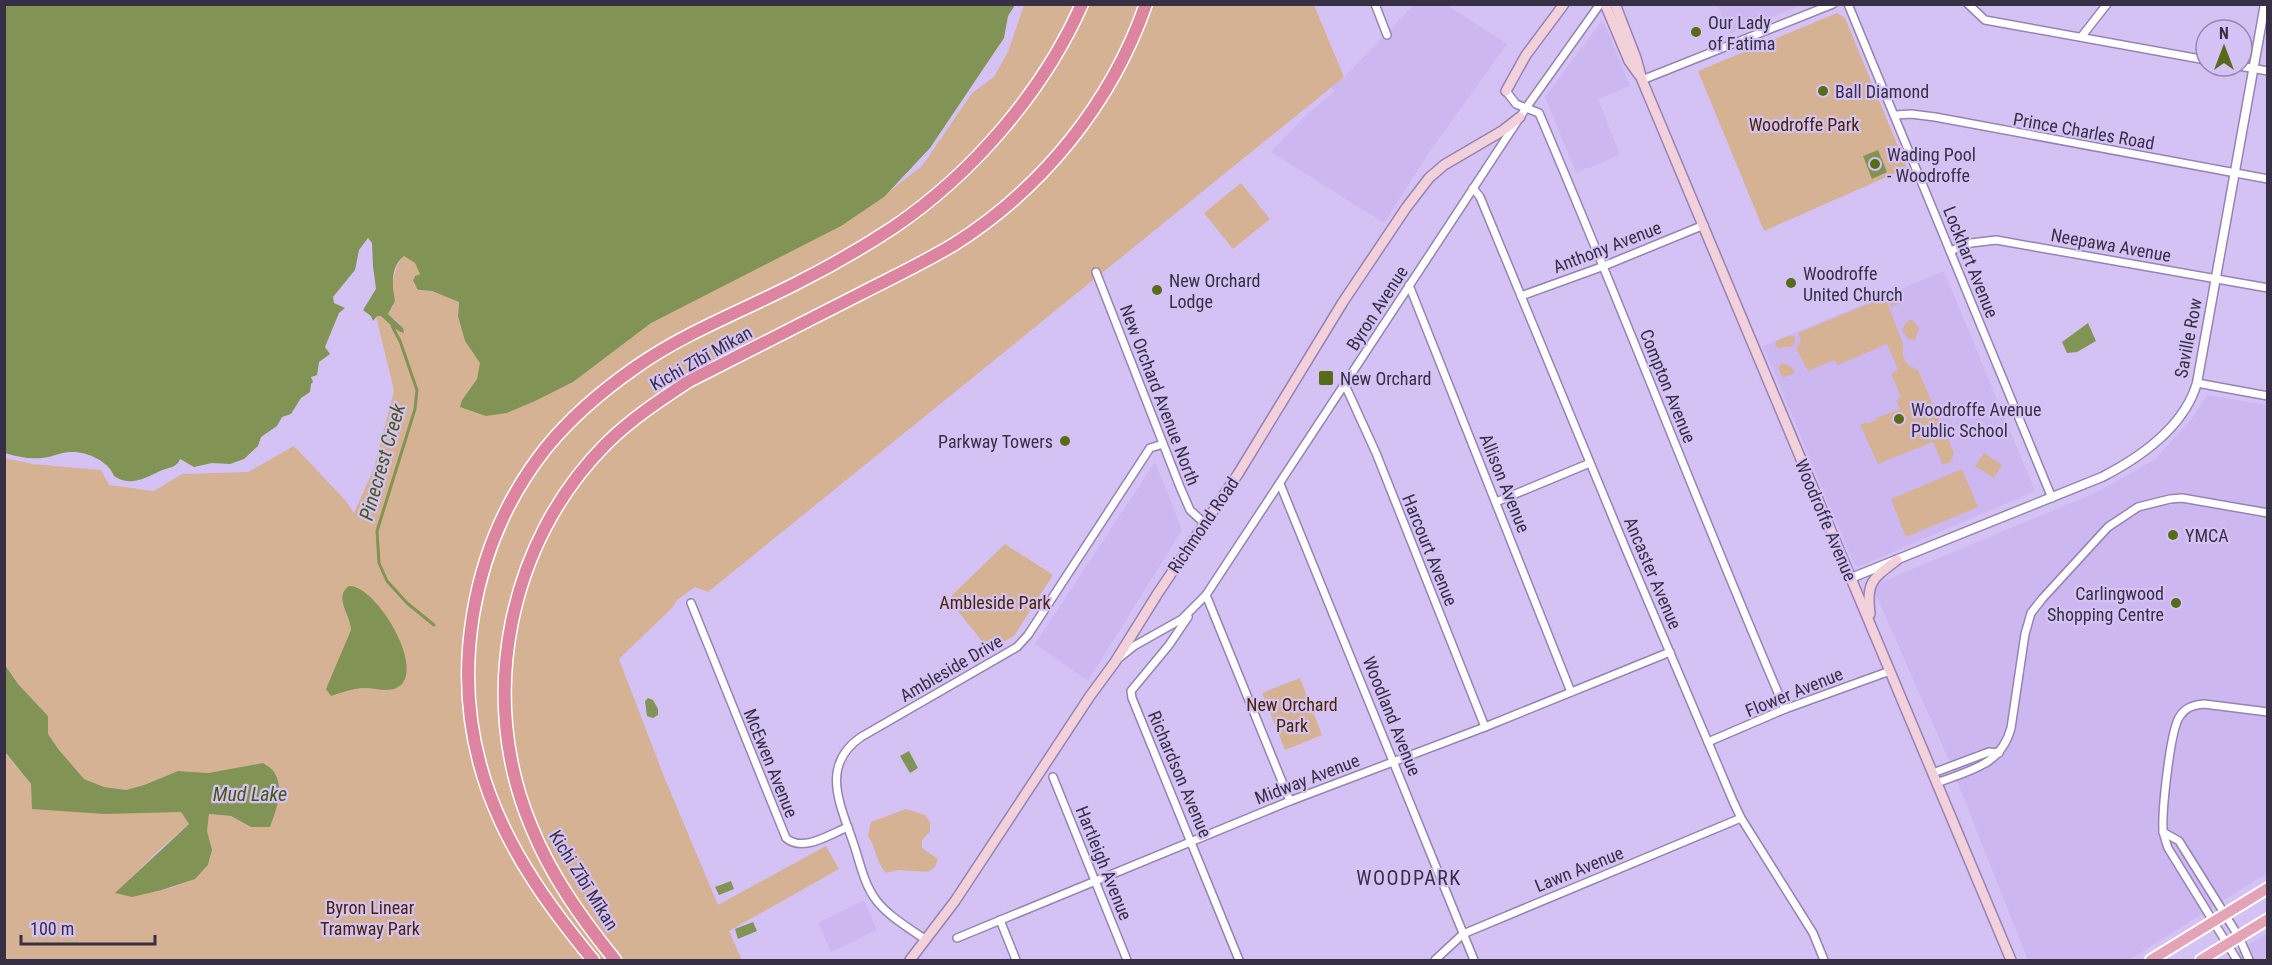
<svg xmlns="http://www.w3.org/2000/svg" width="2272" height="965" viewBox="0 0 2272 965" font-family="'Roboto Condensed',sans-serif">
<rect width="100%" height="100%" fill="#d5c2f5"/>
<!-- built -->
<g fill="#cdb7f1">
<polygon points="1414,5 1447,5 1507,44 1428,154 1384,223 1271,152 1303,118 1335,91 1331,88 1344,77"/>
<polygon points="1717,5 1802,5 1730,34"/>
<polygon points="1601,22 1605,25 1630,86 1598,99 1620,155 1576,173 1545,97"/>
<polygon points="1944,271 2035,491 1858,567 1854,564 1763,346"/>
<polygon points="2207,395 2267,405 2267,873 2129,960 2028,960 1947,756 1872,586 2097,492 2154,460 2191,420"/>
<polygon points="1155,462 1182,530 1088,681 1035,644"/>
<polygon points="864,900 877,930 831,952 818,923"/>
<polygon points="2267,933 2267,960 2225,960"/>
</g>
<!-- green -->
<g fill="#d5b294">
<path d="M1024,5H1314L1344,77L708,592L695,587L677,600L673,607L619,659L663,774L718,905L826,846L839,869L729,931L742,960H5L4,752L31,784L151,812H181L189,824L157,852L116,893C136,900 198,886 208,864C214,853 209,844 207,832C207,827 208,820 209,814L231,816L251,827H269C276,811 285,788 274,772C272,768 266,765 263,763L208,773L178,771L144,785L126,790L104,787L84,779L59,750L48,734V716L18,684L5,665V458L33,464L101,470L109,485L154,491L182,474L248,472L294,446L346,501L354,513L374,468L394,391L376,316H383C389,322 396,332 404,332L399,323L388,314L393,306L394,298L391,286L397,266L403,256C413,257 417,265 420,274L415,276L413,283L420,291H432L459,301L458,313L465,341L481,363L477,379L462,400L507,413L573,382L639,327L877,201L922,166L972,93L994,77L1008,52Z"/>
<polygon points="1837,13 1845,18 1907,168 1764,231 1698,71"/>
<polygon points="1241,183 1270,219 1233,249 1204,213"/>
<polygon points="1899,291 1903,302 1891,307 1887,296"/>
<polygon points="1885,297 1903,344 1903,356 1908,365 1918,370 1954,453 1951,462 1943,465 1933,442 1878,464 1860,425 1867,422 1868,424 1876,420 1876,418 1900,409 1896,400 1901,397 1891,374 1898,369 1887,344 1838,365 1834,360 1808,371 1796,348 1801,343 1798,333"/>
<polygon points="1911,319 1919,328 1915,340 1908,339 1902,330 1905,324"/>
<polygon points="1791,335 1795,337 1795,341 1793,346 1778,348 1775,346 1776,341"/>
<polygon points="1782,363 1792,367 1795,373 1783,378 1778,368"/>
<polygon points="1984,453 2002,465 1994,478 1975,466"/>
<polygon points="1962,469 1978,507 1906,537 1891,499"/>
<polygon points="1005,544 1053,575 1014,636 989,650 961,615 946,601"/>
<polygon points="1300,678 1322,735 1285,750 1262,693"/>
<path d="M906,809L925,815L930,822V832L922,840V848L938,859L935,867L928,872L898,870L886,873C876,862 876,848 868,836L871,822Z"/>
</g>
<!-- water -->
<g fill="#819455">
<path d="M4,5L5,4L1015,5L1008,16L1004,38L930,148L884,197L841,226L651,323L573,382L535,401L507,413L486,416L460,407L462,400L477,379L480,363L465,341L458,316L459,302L432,291L418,290L413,281L415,276L420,274L415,263L404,256C390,267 392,286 395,301L388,314L403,328L404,333C395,331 388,322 381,316H377L373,321L371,316L363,310L376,289L373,266L372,243L368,238L359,250L355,270L333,297L334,303L345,308L339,313L325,347L330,354L319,362L317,375L311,377L313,382L311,384L310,392L301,398L291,414L282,417L277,426L261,437L258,446L244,459L230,464L212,463L194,467L180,459C177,468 169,467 160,471C146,478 129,487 114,476C109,461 86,451 71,452C61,452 52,457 42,458C29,459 17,457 5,453Z"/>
<polygon points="1878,150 1887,172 1872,179 1863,156"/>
<polygon points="2088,323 2096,341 2077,352 2067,353 2062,342"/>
<path d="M349,586C375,585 422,662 402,684C391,695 376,687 362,688C352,689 342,692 331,696L326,689L351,630C351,615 333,597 349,586Z"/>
<path d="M5,665L18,684L48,716V734L59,750L84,779L104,787L126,790L144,785L178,771L208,773L263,763C266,765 272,768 274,772C285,788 276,811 270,827H251L231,816L209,814L207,831L212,850L208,865L195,879L162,890L132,897L115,893L189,824L181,812L104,814L32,809L31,784L5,752Z"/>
<polygon points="648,698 653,700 658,709 658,715 653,718 647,716 645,701"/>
<polygon points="909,751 918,768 910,773 900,756"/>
<polygon points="731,881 734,889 719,895 715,887"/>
<polygon points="753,922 757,931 738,939 735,929"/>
</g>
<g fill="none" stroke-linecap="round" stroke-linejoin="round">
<!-- stream -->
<polyline stroke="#819455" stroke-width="3" points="392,326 400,341 417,390 415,409 377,531 379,563 387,581 407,603 434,625"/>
<!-- minor casing -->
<g stroke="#9683b4" stroke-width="10">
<g id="minor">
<polyline points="1375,4 1387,35"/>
<polyline points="1848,4 2052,498"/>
<polyline points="1968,4 1985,20 2206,60"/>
<polyline points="2082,36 2107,4"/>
<polyline points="2239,66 2268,71"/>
<polyline points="1642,80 1833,4"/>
<path d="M1506,91L1516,104L1539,113C1624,311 1700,512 1785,709"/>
<polyline points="1896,115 1911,114 1935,117 2268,179"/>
<polyline points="1473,188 1480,197 1625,547 1733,801 1741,818 1813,933 1824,960"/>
<polyline points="1950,251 1971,243 1996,240 2268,288"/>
<polyline points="1096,272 1180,487 1190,510 1204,523"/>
<polyline points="1409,285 1571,692"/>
<polyline points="1521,296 1604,266 1704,225"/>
<polyline points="2197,383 2268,396"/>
<polyline points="1345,385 1376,453 1485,727"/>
<polyline points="1280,484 1474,960"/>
<polyline points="1496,502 1590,463"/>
<polyline points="1206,595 1290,801"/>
<path d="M691,603L786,838C803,853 830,834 848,827"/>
<polyline points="1188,617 1169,645 1131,691 1132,698 1239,960"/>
<polyline points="1119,658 1134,646 1182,619 1206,595 1526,108 1600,4"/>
<polyline points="1708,742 1785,709 1890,671"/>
<polyline points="1933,773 1989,752 1999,753"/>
<polyline points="1053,777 1127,960"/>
<path d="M1937,783C1969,770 2001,766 2011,728L2025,634L2031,613L2042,599L2108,527L2138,507L2170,499L2182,498L2268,513"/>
<polyline points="2163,832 2179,841 2239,937 2249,960"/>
<polyline points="1000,920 1016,960"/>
<polyline points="957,938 1290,801 1485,727 1670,652"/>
<path d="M926,940C909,928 888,916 876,900C864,884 860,863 854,845C841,806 819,766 861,737L1017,647L1028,635L1150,448L1163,444"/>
<polyline points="1435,960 1463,934 1741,818"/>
<path d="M2237,960L2168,848C2166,842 2164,837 2163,830C2162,811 2170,729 2180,716C2186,707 2194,705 2204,704L2268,712"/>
</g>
</g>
<!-- tertiary casing -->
<g stroke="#9683b4" stroke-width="11">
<path id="tertiary" d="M1851,578L2102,477C2141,457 2184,427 2197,383L2265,4"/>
</g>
<!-- secondary casing -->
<g stroke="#9683b4" stroke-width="12">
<g id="secondary">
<polyline points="1605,4 1629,61 1639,75"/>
<polyline points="1615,4 1636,58 1642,80 2011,960"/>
<polyline points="1506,91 1526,55 1564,4"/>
<path d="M1870,614C1866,582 1872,579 1897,560"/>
<polyline points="910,960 955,901 1090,696 1115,662 1158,593 1238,474 1343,302 1406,208 1429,178 1444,165 1502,131 1520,117"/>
</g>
</g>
<!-- primary casing -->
<g stroke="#fff" stroke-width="14">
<g id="primary">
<polyline points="2151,960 2268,888"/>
<polyline points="2201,960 2268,919"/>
</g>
</g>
<!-- trunk casing -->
<g stroke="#fff" stroke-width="15">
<g id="trunk">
<path d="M593,960C551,909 512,856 489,793C447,678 470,544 546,448C572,416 603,390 636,367C684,333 742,311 795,284C829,267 862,248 894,227C973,173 1043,92 1082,4"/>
<path d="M615,960C582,919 551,876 531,826C477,698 508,542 606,444C631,419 660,400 689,381C746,352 803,323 860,294C891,278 923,263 953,245C1042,189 1111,104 1146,4"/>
</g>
</g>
<!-- minor -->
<use href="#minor" stroke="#fff" stroke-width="7"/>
<!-- tertiary -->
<use href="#tertiary" stroke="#fff" stroke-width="8"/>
<!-- secondary -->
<use href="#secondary" stroke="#f2d1db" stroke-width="9"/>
<!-- primary -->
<use href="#primary" stroke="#e5a3b8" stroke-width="10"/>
<!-- trunk -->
<use href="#trunk" stroke="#dc84a0" stroke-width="12"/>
</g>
<!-- markers -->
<g fill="#576b18" stroke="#d5c2f5" stroke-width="2">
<circle cx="1696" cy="32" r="6"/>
<circle cx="1823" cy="91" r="6"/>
<circle cx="1875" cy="164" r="6"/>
<circle cx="1791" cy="283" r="6"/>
<circle cx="1157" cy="290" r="6"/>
<rect x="1318" y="370" width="16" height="16" rx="3"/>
<circle cx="1899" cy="419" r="6"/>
<circle cx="1065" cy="441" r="6"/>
<circle cx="2173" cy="535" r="6"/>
<circle cx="2176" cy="603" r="6"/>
</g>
<g text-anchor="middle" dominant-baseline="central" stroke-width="4.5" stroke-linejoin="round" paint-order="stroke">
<!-- poi labels -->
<g font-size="18" fill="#372f44" stroke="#d5c2f5" text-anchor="start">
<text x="1708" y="22">Our Lady<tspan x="1708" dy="21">of Fatima</tspan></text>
<text x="1835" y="91">Ball Diamond</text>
<text x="1887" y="154">Wading Pool<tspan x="1887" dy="21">- Woodroffe</tspan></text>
<text x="1803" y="273">Woodroffe<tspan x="1803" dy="21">United Church</tspan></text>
<text x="1169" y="280">New Orchard<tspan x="1169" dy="21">Lodge</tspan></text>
<text x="1340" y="378">New Orchard</text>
<text x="1911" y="409">Woodroffe Avenue<tspan x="1911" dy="21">Public School</tspan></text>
<text x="1053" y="441" text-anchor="end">Parkway Towers</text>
<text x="2185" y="535">YMCA</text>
<text x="2164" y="593" text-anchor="end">Carlingwood<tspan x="2164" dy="21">Shopping Centre</tspan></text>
</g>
<!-- park labels -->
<g font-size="18" fill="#472500" stroke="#d5c2f5">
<text x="1804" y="124">Woodroffe Park</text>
<text x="995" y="602">Ambleside Park</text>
<text x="1292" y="704">New Orchard<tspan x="1292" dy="21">Park</tspan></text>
<text x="370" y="907">Byron Linear<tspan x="370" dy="21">Tramway Park</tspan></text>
</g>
<!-- street labels -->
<g font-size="18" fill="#372f44" stroke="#d5c2f5">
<text transform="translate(2084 131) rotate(10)">Prince Charles Road</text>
<text transform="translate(2111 245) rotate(10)">Neepawa Avenue</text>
<text transform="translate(1607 247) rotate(-21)">Anthony Avenue</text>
<text transform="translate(1971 262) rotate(68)">Lockhart Avenue</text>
<text transform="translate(1377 308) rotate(-57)">Byron Avenue</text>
<text transform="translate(2188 338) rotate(-79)">Saville Row</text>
<text transform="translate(701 358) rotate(-29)">Kichi Zībī Mīkan</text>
<text transform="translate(1668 386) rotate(68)">Compton Avenue</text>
<text transform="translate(1160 395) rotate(69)">New Orchard Avenue North</text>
<text transform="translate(1505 483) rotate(68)">Allison Avenue</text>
<text transform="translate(1826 520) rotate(67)">Woodroffe Avenue</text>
<text transform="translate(1203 525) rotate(-56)">Richmond Road</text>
<text transform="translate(1430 550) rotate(68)">Harcourt Avenue</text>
<text transform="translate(1653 573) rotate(67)">Ancaster Avenue</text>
<text transform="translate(951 668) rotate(-30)">Ambleside Drive</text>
<text transform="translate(1794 692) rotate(-22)">Flower Avenue</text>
<text transform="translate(1392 716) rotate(68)">Woodland Avenue</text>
<text transform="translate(771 763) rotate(68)">McEwen Avenue</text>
<text transform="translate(1180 774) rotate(67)">Richardson Avenue</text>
<text transform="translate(1307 779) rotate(-21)">Midway Avenue</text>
<text transform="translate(1104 863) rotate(68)">Hartleigh Avenue</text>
<text transform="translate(1579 869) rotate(-22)">Lawn Avenue</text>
<text transform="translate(584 880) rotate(58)">Kichi Zībī Mīkan</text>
</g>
<!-- water labels -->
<g font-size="20" font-style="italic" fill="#46570f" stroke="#d5c2f5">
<text transform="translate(382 462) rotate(-74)">Pinecrest Creek</text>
<text x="250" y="794">Mud Lake</text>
</g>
<!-- neighbourhood labels -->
<g font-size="20" letter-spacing="1.5" fill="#372f44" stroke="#d5c2f5">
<text x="1409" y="878">WOODPARK</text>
</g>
</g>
<!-- border -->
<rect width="2272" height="965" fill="none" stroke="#372f44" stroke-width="12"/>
<!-- north arrow -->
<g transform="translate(2224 48)"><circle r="28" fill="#d5c2f5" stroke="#9687ae" stroke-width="1.5"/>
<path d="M0-4.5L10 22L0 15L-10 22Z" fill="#576b18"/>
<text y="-9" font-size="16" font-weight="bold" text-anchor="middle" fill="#372f44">N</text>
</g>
<!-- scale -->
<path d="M21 935v9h134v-9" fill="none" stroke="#372f44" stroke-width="3"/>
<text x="30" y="935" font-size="18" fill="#372f44" stroke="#d5c2f5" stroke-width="4.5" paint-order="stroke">100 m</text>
</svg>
